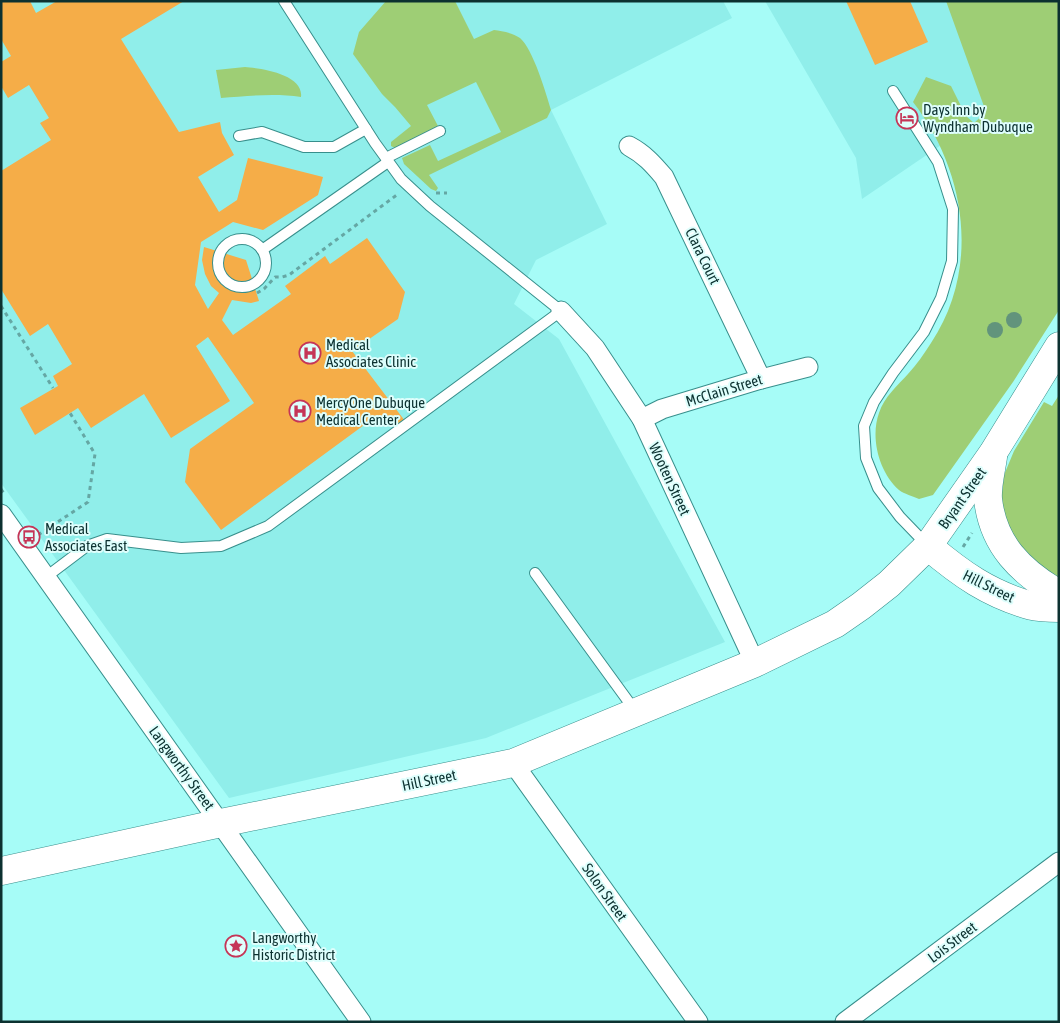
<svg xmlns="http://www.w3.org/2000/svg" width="1060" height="1023" viewBox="0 0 1060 1023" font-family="'Asap Condensed',sans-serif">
<rect width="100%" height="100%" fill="#a6fcf7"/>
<!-- built -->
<g fill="#90eeea">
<polygon points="1,1 723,1 732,18 551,110 607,224 536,260 514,304 559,339 725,642 486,738 229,798 1,483"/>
<polygon points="765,1 1008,1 1041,77 862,199 856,158"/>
</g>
<!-- green -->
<g fill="#9ece75">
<path d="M386,1H455L474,39L494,30C502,31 513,33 520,38C533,49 546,93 551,110L547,118L429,175L438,188L436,191L431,189L404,164L402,158L430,145L438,161L501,132L476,82L427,105L438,126L395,148L391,146V142L411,126L395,107L382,94L353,54L359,32Z"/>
<path d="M946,1H1059V310L1013,382L933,495L919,499C913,496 904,494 899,490C879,472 870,438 879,413C884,397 898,385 908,374C917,364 924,354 931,343C981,268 966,171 913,102L926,77L951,86L966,116L974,123L986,112Z"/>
<path d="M245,67C260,68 304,74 301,97C275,93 247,96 221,98L216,70Z"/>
<polygon points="1059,395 1059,584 1014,544 1001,501 1004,475 1014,451 1044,402 1052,406"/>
</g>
<!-- building -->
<g fill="#f5ad48">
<polygon points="1,1 30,1 36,13 57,1 184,1 121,39 179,132 220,122 222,133 234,155 198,177 219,212 237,200 248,158 323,177 318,195 263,230 233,222 201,242 195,285 208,309 219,293 211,286 205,274 202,260 204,247 246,260 259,301 251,303 232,300 222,320 233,335 291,294 285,286 325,256 330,264 367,238 405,292 398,319 352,351 405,421 395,428 388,419 375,417 221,530 185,482 190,449 254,403 208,337 196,346 230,401 171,438 144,394 91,428 78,408 35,435 20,408 58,386 53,376 72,364 48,324 30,336 1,289 1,171 51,140 40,123 49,118 29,85 8,98 1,86 1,62 11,56 1,39"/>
<polygon points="846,1 910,1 928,42 875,65"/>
</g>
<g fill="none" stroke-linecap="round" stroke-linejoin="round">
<!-- service casing -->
<g stroke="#388f8c" stroke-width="12">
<g id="service">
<polyline points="893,91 938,162 953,209 952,261 941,298 924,332 893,373 874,402 864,426 866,458 878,488 900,517 927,545"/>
<polyline points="239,136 262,132 304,147 334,147 366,129"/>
<polyline points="386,158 440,131"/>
<circle cx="242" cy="263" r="24"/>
<polyline points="262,250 388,162"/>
<polyline points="535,573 636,712"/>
<polyline points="46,577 87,546 107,539 181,548 221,546 268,526 561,311 430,206 401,179 375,143 284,1"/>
</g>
</g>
<!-- minor casing -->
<g stroke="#388f8c" stroke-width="21">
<g id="minor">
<path d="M629,146C644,154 653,164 664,177L761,379"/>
<polyline points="561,311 595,348 642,419 755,663"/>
<polyline points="642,419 662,409 761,379 808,367"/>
<polyline points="1,514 361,1022"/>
<polyline points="513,763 698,1022"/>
<polyline points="845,1022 1059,862"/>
</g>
</g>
<!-- secondary casing -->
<g stroke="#388f8c" stroke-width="29">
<g id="secondary">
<path d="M993,457C991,471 987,486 988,499C993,545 1021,572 1059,594"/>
<path d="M928,546C961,574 989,594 1032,606C1040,608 1050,608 1059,608"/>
<polyline points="1,871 221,823 513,763 755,663 835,624 861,606 889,584 928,546 993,453 1059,346"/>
</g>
</g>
<!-- path -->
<g stroke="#65a7a4" stroke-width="3" stroke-dasharray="4 4" stroke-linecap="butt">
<polyline points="436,193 447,193"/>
<polyline points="257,293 264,289 275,277 282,277 289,275 398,194"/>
<polyline points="1,306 53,388"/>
<polyline points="1,489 5,495"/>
<polyline points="38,535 88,502 95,454 70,413"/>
<polyline points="963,547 972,533"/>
</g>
<!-- service -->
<use href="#service" stroke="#fff" stroke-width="10"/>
<!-- minor -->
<use href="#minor" stroke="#fff" stroke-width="19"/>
<!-- secondary -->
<use href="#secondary" stroke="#fff" stroke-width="28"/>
</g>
<!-- trees -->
<g fill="#62947c">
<circle cx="1014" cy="320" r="8"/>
<circle cx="995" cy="330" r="8"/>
</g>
<!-- icons -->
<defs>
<g id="hotel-ring" transform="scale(1.125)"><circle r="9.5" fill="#defefc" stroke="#c53557" stroke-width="1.5"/><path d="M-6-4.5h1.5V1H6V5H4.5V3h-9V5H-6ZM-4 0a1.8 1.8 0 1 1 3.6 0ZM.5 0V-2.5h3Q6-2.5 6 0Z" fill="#c53557"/></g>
<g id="hospital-ring" transform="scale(1.125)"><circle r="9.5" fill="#defefc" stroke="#c53557" stroke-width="1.5"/><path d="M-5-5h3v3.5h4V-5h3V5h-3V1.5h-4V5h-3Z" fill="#c53557"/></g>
<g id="bus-ring" transform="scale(1.125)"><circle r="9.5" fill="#defefc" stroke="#c53557" stroke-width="1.5"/><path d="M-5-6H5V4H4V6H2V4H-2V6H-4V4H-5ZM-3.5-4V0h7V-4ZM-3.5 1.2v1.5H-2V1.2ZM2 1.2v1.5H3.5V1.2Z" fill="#c53557"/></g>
<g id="sight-ring" transform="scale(1.125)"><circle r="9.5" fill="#defefc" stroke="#c53557" stroke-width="1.5"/><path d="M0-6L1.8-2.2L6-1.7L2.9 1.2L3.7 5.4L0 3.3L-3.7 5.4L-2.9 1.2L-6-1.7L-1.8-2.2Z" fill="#c53557"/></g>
</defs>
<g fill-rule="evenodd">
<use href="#hotel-ring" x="907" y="118"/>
<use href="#hospital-ring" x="310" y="353"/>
<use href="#hospital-ring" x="300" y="411"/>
<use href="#bus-ring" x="29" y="537"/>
<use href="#sight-ring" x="236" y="946"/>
</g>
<g text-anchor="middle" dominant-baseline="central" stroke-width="4" stroke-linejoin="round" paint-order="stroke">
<!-- poi labels -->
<g font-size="15" fill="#0c3130" stroke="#defefc" text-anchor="start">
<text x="923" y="109">Days Inn by<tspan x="923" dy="17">Wyndham Dubuque</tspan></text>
<text x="326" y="344">Medical<tspan x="326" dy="17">Associates Clinic</tspan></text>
<text x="316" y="402">MercyOne Dubuque<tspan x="316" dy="17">Medical Center</tspan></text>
<text x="45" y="528">Medical<tspan x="45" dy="17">Associates East</tspan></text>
<text x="252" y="937">Langworthy<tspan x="252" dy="17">Historic District</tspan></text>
</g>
<!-- street labels -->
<g font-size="15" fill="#0c3130" stroke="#defefc">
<text transform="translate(703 256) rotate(64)">Clara Court</text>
<text transform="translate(724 390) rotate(-17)">McClain Street</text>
<text transform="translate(670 479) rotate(65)">Wooten Street</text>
<text transform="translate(962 498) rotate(-55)">Bryant Street</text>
<text transform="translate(989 586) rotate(26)">Hill Street</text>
<text transform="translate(182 768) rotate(54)">Langworthy Street</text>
<text transform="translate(429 780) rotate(-12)">Hill Street</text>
<text transform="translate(605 892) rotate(55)">Solon Street</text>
<text transform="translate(952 942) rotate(-37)">Lois Street</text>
</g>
</g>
<!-- border -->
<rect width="1060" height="1023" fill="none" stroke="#0c3130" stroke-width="5"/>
</svg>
